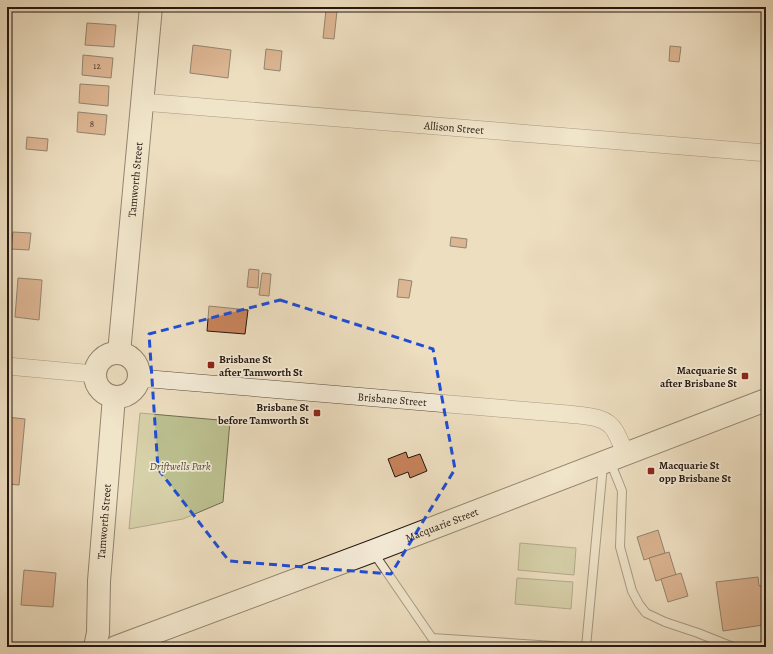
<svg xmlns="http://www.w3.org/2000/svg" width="773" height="654" viewBox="0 0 773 654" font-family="Alegreya,serif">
<rect width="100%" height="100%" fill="#eddec0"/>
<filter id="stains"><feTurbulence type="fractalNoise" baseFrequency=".005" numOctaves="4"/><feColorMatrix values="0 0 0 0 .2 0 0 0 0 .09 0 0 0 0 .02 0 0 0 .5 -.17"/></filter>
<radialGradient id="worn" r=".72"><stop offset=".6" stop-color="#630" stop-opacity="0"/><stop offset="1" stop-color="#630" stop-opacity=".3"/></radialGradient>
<!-- green -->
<g fill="#bcc090" stroke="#706c50">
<polygon points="140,413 230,421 223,502 183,519 129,529"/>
<polygon points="520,543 576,548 574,575 518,570"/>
<polygon points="517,578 573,582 571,609 515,604"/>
</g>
<!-- building -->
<g fill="#c8835b" stroke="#251710">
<polygon points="326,10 337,11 334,39 323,38"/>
<polygon points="87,23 116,25 114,47 85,45"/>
<polygon points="193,45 231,50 228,78 190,73"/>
<polygon points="670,46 681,47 679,62 669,61"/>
<polygon points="266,49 282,51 280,71 264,69"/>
<polygon points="83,55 113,58 111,78 82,75"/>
<polygon points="80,84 109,86 108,106 79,103"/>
<polygon points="78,112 107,115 105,135 77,132"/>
<polygon points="27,137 48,139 47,151 26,149"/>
<polygon points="13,232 31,233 29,250 11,249"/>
<polygon points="451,237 467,239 466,248 450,246"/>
<polygon points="249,269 259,270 258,288 247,287"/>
<polygon points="262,273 271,274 269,296 259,295"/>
<polygon points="18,278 42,280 39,320 15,317"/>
<polygon points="399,279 412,281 409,298 397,297"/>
<polygon points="209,306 248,310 245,334 207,331"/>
<polygon points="7,417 25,419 19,485 7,484"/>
<polygon points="406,452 408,458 420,454 427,471 410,478 408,472 395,477 388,459"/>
<polygon points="658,530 665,553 644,560 637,537"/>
<polygon points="669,552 676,575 656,581 649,558"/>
<polygon points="24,570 56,573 53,607 21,605"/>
<polygon points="681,573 688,596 668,602 661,579"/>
<polygon points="758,577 759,586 766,585 766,595 761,596 764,616 766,615 766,629 764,629 763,625 723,631 716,582"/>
<polygon points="694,642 695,647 677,647 676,644"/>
<polygon points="670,644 670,647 649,647"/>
</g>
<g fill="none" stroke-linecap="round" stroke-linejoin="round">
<!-- lane casing -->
<g stroke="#57493c" stroke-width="10">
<g id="lane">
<polyline points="610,461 622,491 620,547 632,591 639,604 646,613 665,622 698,633 733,647"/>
<polyline points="373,552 432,638 569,647"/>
<polyline points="586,647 603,465"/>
</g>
</g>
<!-- street casing -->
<g stroke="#57493c" stroke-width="18">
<g id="street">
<path id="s1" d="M142,102L766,153"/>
<polyline points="7,366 95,374"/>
<path id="s2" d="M139,378L568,414C583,416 606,415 615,431C619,438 622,446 626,454"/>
</g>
</g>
<!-- secondary casing -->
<g stroke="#251710" stroke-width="24">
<g id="secondary">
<path id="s3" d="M119,353L151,7"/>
<circle cx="117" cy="375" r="22"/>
<path id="s4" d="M95,647L98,633L99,581L114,397"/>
<path id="s5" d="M116,647L373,551L766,400"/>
</g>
</g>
<!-- lane -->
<use href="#lane" stroke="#f3ead6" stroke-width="8"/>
<!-- street -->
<use href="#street" stroke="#f3ead6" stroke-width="17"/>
<!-- secondary -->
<use href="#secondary" stroke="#f3ead6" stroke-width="22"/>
</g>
<!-- marked area -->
<path d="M0 0H773V654H0ZM280,300L433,349L455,469L391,574L229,561L158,469L149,334Z" fill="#eddec0" fill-opacity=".55" fill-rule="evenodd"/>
<path fill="none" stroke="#1d4ed8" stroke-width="3" stroke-dasharray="8 5" stroke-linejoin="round" d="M280,300L433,349L455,469L391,574L229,561L158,469L149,334Z"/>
<!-- markers -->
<g fill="#8f2418" stroke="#f3ead6" stroke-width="1.5">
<rect x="207" y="361" width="8" height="8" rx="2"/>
<rect x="741" y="372" width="8" height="8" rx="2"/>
<rect x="313" y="409" width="8" height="8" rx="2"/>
<rect x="647" y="467" width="8" height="8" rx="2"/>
</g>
<g text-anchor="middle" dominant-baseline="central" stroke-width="3.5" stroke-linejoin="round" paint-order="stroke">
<!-- number labels -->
<g font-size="9" fill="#4e3223">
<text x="97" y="66">12</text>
<text x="92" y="124">8</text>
</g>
<!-- street labels -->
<g font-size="11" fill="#251710" stroke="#f3ead6">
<text stroke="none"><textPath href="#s1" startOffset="313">Allison Street</textPath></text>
<text stroke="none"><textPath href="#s3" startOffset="174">Tamworth Street</textPath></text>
<text stroke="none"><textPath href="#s2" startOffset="254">Brisbane Street</textPath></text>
<text stroke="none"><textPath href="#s4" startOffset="126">Tamworth Street</textPath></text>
<text stroke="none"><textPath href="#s5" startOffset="348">Macquarie Street</textPath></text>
</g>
<!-- poi labels -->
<g font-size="11" font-weight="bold" fill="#251710" stroke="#f3ead6" text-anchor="start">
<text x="219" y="359">Brisbane St<tspan x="219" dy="13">after Tamworth St</tspan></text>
<text x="737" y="370" text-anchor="end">Macquarie St<tspan x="737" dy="13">after Brisbane St</tspan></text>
<text x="309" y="407" text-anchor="end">Brisbane St<tspan x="309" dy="13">before Tamworth St</tspan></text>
<text x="659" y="465">Macquarie St<tspan x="659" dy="13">opp Brisbane St</tspan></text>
</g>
<!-- park labels -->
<g font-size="11" font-style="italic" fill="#524a36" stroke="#f3ead6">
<text x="180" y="466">Driftwells Park</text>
</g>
</g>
<!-- margin -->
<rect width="773" height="654" fill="none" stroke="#eddec0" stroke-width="24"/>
<rect x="8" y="8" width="757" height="638" fill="none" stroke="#251710" stroke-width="2"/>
<rect x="12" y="12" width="749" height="630" fill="none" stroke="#251710"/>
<rect width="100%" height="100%" filter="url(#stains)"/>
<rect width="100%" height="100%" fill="url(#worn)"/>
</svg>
